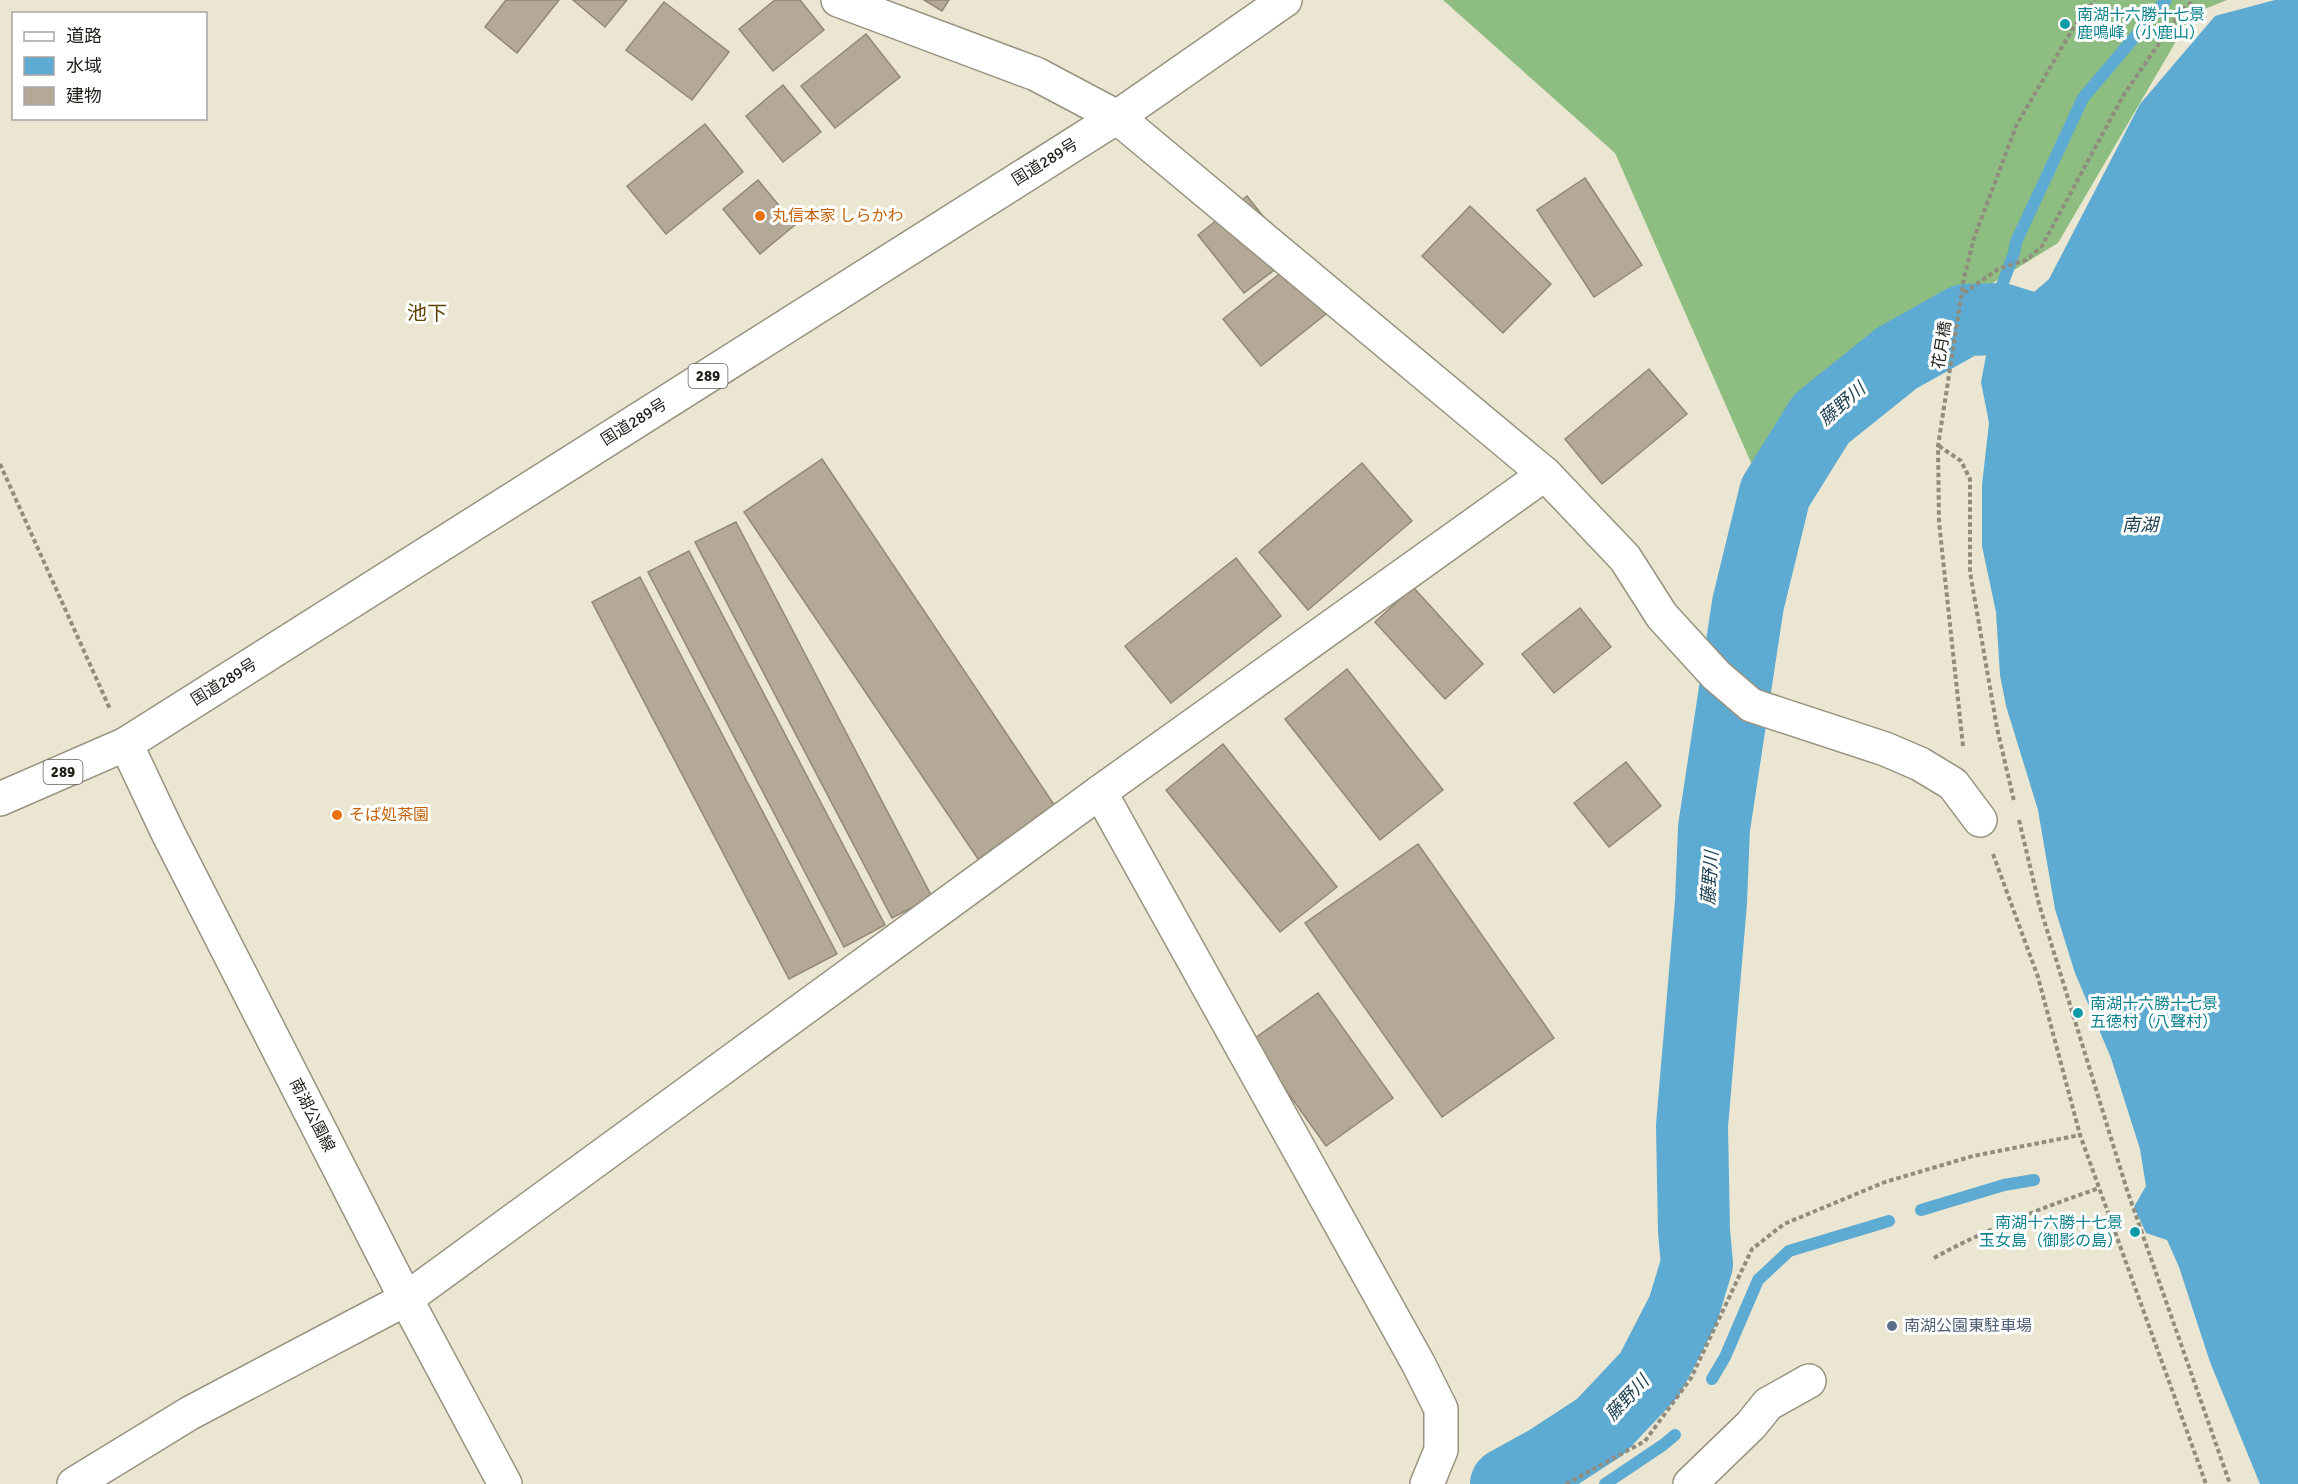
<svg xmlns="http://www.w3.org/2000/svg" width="2298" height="1484" viewBox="0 0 2298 1484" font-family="Signika,'Noto Sans JP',sans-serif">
<rect width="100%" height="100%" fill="#ebe6d1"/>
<!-- forest -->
<polygon fill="#8ebd82" points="1443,0 2227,0 2192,14 2058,243 1893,344 1767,499 1615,153"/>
<!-- water -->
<polygon fill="#5daad2" points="2275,0 2298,0 2298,1484 2260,1484 2210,1362 2179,1267 2167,1240 2146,1233 2134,1207 2146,1186 2140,1149 2111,1058 2075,973 2055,909 2038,810 2006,706 2000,675 1996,612 1982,546 1982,485 1989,423 1981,382 1991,329 2049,279 2140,104 2215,16"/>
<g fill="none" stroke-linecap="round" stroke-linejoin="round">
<!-- stream -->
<g stroke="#5daad2" stroke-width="12">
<polyline points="1965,320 1994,307 2014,253 2016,242 2083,98 2166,0"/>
<polyline points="1921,1210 2004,1185 2034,1180"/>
<polyline points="1712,1379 1725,1357 1758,1280 1789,1251 1889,1221"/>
<polyline points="1605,1484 1663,1445 1675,1435"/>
</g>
<!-- river -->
<polyline stroke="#5daad2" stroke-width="72" points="1506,1484 1548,1461 1600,1427 1650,1374 1683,1310 1697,1264 1694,1231 1692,1126 1711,902 1714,828 1748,604 1775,493 1821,419 1897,358 1965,320 2001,319 2096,349"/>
</g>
<!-- building -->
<g fill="#b4a897" stroke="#938777" stroke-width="1.5">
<polygon points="506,0 559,0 517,53 485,27"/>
<polygon points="573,0 627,0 605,27"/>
<polygon points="775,0 800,0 824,30 773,71 739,29"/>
<polygon points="924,0 949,0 942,11"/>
<polygon points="664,2 729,52 692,100 626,50"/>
<polygon points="866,34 900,77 835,128 801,86"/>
<polygon points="783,85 821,132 783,162 746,116"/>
<polygon points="705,124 743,172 666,234 627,186"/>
<polygon points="1585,178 1642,265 1594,297 1537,210"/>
<polygon points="758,180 795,225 760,254 723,209"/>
<polygon points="1247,196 1294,255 1244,293 1198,235"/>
<polygon points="1470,206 1551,284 1503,333 1422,256"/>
<polygon points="1288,267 1326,314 1261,366 1223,319"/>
<polygon points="1649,369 1687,414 1602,484 1565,439"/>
<polygon points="822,459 1055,806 978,859 744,512"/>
<polygon points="1362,463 1412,521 1308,610 1259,552"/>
<polygon points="736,522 932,897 892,918 695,542"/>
<polygon points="689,551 885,925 844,947 648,572"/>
<polygon points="1236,558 1281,616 1171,703 1125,646"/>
<polygon points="640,577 837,954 789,979 592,602"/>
<polygon points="1413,587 1483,664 1445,699 1375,622"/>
<polygon points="1580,608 1611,647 1554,693 1522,654"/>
<polygon points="1347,669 1443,790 1380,840 1285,719"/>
<polygon points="1223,744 1337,887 1280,932 1166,790"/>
<polygon points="1626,762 1661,806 1609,847 1574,803"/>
<polygon points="1418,844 1554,1038 1442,1117 1305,923"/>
<polygon points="1318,993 1393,1098 1326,1146 1251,1041"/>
</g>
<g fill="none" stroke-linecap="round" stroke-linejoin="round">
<!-- street casing -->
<g stroke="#989380" stroke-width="36">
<g id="street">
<polyline points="838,0 1036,74 1117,117 1545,474 1625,558 1662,616 1716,675 1751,705 1885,749 1920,764 1953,784 1980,820"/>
<polyline points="1100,792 1418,1363 1441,1409 1441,1450 1427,1484"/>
<polyline points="74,1484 190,1413 406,1299 1100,792 1545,474"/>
<polyline points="1690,1484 1751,1425 1768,1404 1809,1381"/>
</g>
</g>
<!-- secondary casing -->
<g stroke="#989380" stroke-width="36">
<polyline id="secondary" points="126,744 168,833 406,1299 505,1484"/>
</g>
<!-- highway casing -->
<g stroke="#989380" stroke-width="36">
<polyline id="highway" points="0,799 126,744 1117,117 1285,0"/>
</g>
<!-- path -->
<g stroke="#908c7e" stroke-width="4" stroke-dasharray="4.5 3" stroke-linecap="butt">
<polyline points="1964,293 1998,269 2026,260 2042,246 2123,96 2182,10 2194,0"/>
<polyline points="1939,446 1961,461 1970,479 1970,572 1997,728 2014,801"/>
<polyline points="0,464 110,709"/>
<polyline points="1963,746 1939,522 1938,446 1964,278 1974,238 2017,124 2075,25 2095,0"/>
<polyline points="2019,820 2039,904 2127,1190 2230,1484"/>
<polyline points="1993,854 2038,977 2080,1135 2206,1484"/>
<path d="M1934,1258C1986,1229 2042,1208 2099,1188"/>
<polyline points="1566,1484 1645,1441 1691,1378 1752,1249 1784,1224 1885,1182 1973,1156 2080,1135"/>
</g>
<!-- street -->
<use href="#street" stroke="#fff" stroke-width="33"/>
<!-- secondary -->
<use href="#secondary" stroke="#fff" stroke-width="33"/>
<!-- highway -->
<use href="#highway" stroke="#fff" stroke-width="33"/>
</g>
<!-- markers -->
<g fill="#0f9aa8" stroke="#fff" stroke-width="2">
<circle cx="2065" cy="24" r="6"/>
<circle cx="2078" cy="1013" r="6"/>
<circle cx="2135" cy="1232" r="6"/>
</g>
<g fill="#e8710a" stroke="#fff" stroke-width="2">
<circle cx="760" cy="216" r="6"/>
<circle cx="337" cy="815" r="6"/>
</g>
<circle fill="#5c6f8a" stroke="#fff" stroke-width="2" cx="1892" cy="1326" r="6"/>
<g text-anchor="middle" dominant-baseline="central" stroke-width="6" stroke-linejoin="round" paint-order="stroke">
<!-- shield labels -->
<g fill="#fff" stroke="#64625d" stroke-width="1.5">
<rect x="688.5" y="364" width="39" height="24" rx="4.5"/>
<rect x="43.5" y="760" width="39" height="24" rx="4.5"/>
</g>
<g font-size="15" font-weight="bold" fill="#211f18">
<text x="708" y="376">289</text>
<text x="63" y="772">289</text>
</g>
<!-- culture labels -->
<g font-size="16" fill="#0d838f" stroke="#fff" text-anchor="start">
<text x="2077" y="15">南湖十六勝十七景<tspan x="2077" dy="18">鹿鳴峰（小鹿山）</tspan></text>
<text x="2090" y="1004">南湖十六勝十七景<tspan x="2090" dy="18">五徳村（八聲村）</tspan></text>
<text x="2123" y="1223" text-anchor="end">南湖十六勝十七景<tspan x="2123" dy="18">玉女島（御影の島）</tspan></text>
</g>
<!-- street labels -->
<g font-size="16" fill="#211f18" stroke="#fff">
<text transform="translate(1045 162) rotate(-32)">国道289号</text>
<text transform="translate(1942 345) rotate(-81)">花月橋</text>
<text transform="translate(634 422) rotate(-32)">国道289号</text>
<text transform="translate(224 682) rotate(-32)">国道289号</text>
<text transform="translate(312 1115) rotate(63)">南湖公園線</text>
</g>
<!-- food labels -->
<g font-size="16" fill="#c56008" stroke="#fff" text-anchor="start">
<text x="772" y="216">丸信本家 しらかわ</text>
<text x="349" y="815">そば処茶園</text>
</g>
<!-- service labels -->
<g font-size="16" fill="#4e5e75" stroke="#fff" text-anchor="start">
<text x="1904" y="1326">南湖公園東駐車場</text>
</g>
<!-- water labels -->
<g font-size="18" font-style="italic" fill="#1e4152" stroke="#fff">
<text transform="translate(1842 404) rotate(-41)">藤野川</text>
<text x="2140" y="525">南湖</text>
<text transform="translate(1710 878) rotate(-86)">藤野川</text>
<text transform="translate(1627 1398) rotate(-47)">藤野川</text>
</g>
<!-- quarter labels -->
<g font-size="20" fill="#5d4505" stroke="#fff">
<text x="427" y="313">池下</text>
</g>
</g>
<!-- legend -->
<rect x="12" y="12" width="195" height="108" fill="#ffffff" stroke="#a6a5a3" stroke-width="1.5"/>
<rect x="24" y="32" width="30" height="9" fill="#ffffff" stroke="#a6a5a3" stroke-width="1.5"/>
<text x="66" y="42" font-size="18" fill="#211f18">道路</text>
<rect x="24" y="57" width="30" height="18" fill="#5daad2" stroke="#a6a5a3" stroke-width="1.5"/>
<text x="66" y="72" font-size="18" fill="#211f18">水域</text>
<rect x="24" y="87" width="30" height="18" fill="#b4a897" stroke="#a6a5a3" stroke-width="1.5"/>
<text x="66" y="102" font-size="18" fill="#211f18">建物</text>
</svg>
